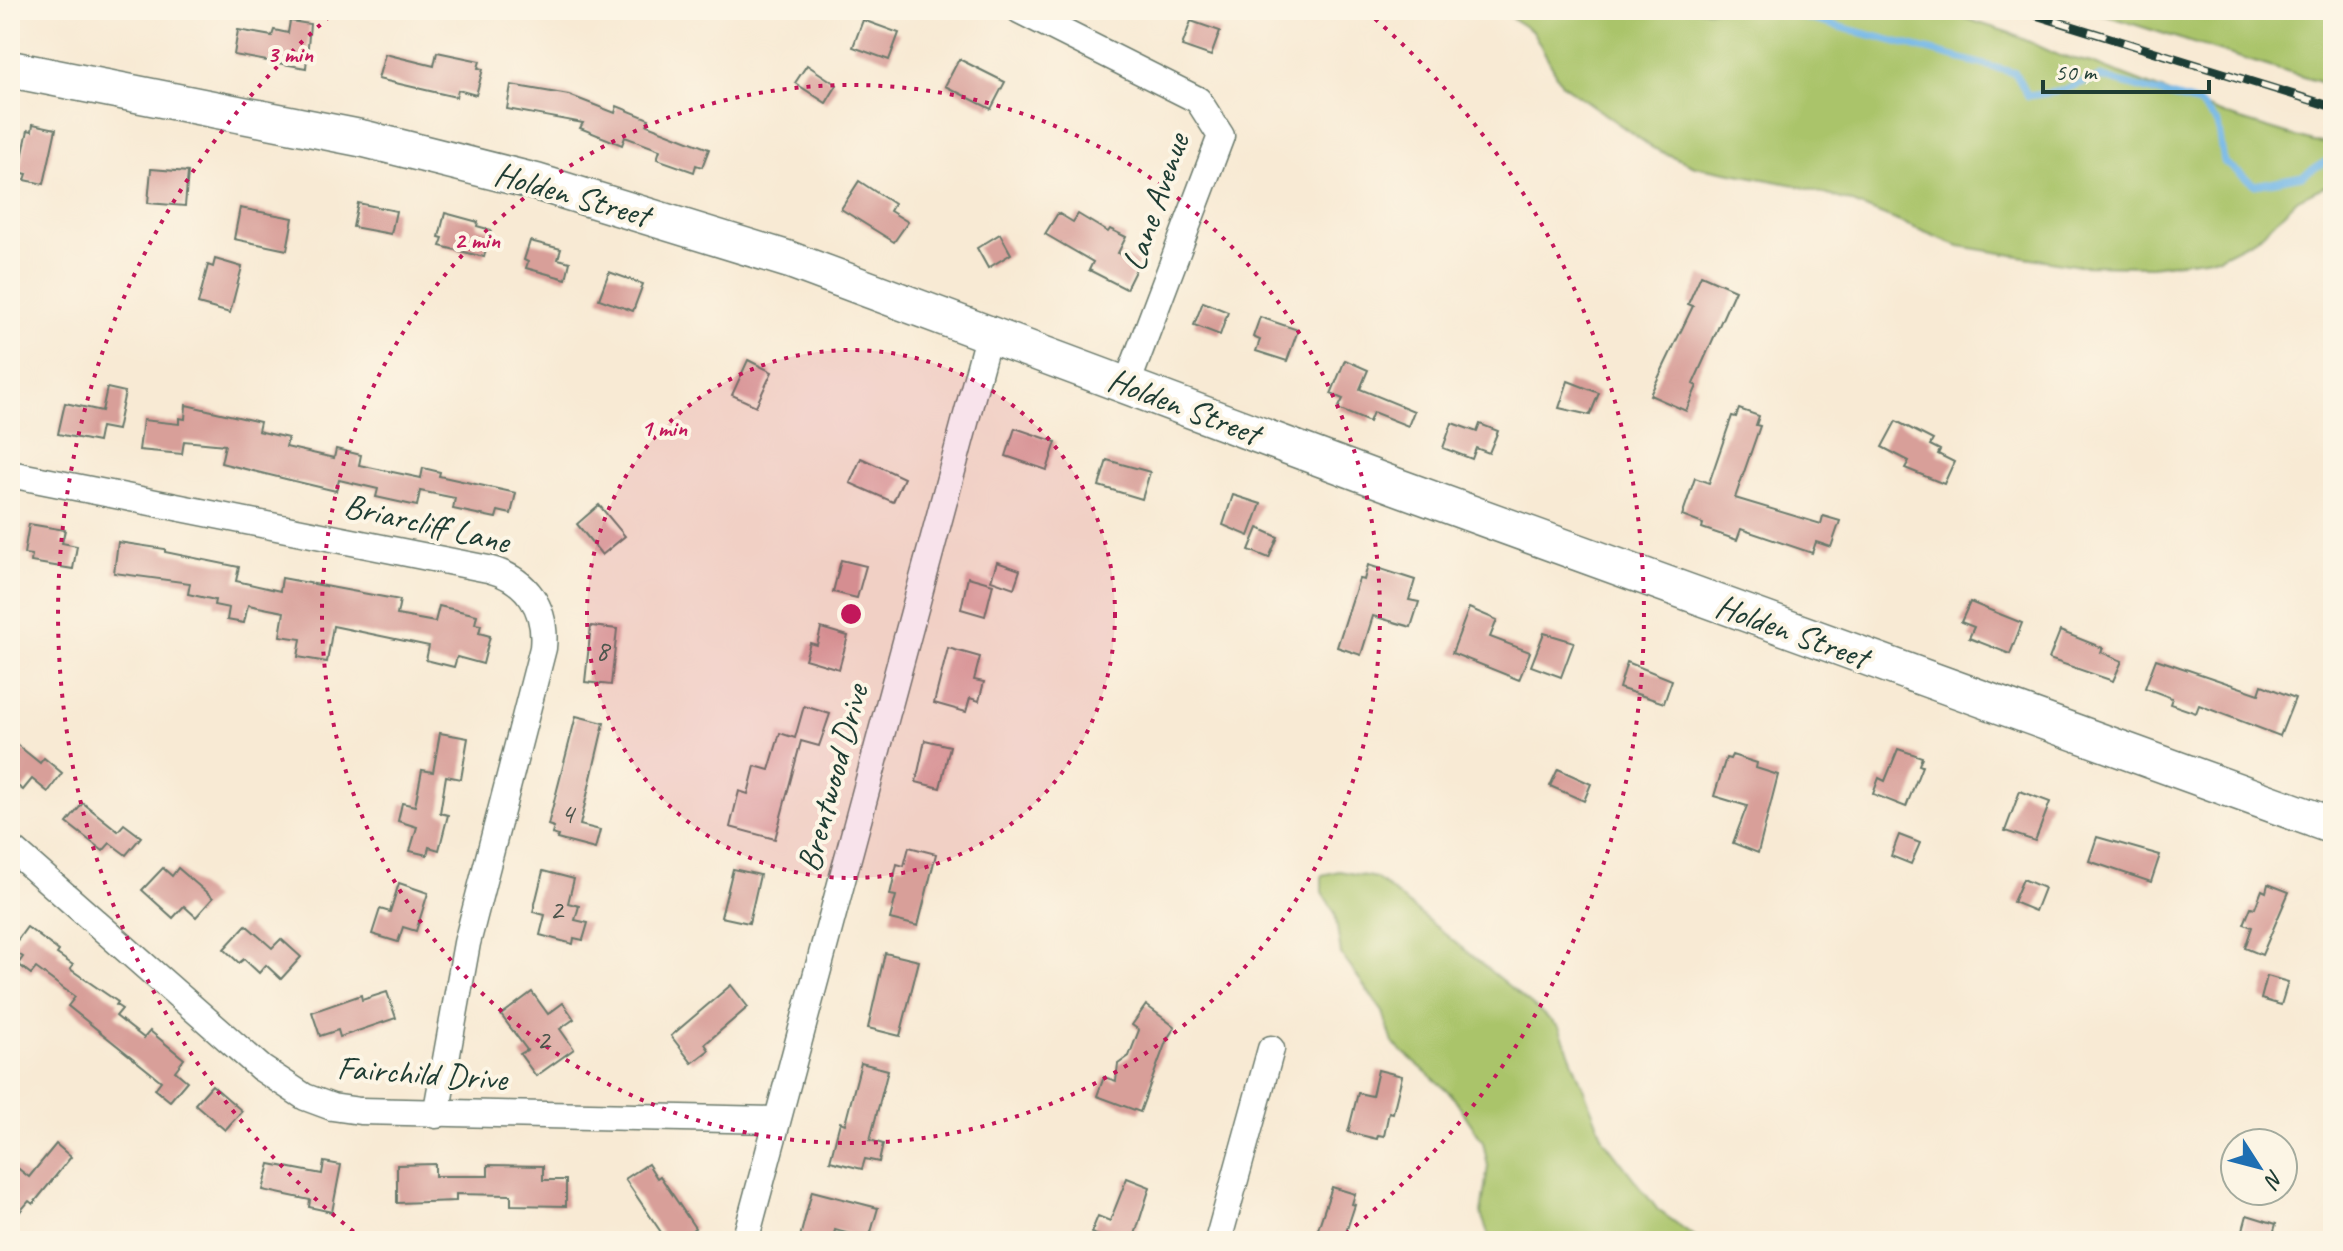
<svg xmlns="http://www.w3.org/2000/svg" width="2343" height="1251" viewBox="0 0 2343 1251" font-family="Caveat,sans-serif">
<rect width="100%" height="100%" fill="#fcf5e5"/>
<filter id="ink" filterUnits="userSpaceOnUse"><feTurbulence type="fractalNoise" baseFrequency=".0125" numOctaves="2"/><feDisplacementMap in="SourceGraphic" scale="16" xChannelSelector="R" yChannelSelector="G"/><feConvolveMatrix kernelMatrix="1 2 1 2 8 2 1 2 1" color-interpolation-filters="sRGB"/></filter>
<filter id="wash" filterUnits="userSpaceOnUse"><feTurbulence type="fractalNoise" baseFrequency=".006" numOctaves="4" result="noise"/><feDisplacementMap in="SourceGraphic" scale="32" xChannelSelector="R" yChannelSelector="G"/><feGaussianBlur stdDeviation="1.8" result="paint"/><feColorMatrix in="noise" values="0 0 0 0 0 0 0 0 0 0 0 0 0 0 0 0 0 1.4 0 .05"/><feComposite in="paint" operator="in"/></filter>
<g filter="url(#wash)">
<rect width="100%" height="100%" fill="#f8ead4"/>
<!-- green -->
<g fill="#aac46a" stroke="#64804f" stroke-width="2">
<polygon points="1500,10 1939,10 2010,33 2060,56 2092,63 2231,117 2313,142 2333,144 2333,182 2298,199 2257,238 2219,257 2151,266 2074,265 1959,246 1848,201 1795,185 1695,166 1653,148 1562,84 1533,32"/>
<path d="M2088,10H2333V86C2251,62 2169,35 2088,10Z"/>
<polygon points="1339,871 1376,878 1559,1027 1604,1140 1658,1210 1701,1241 1491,1241 1481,1214 1488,1166 1483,1142 1451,1094 1393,1043 1383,1012 1341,954 1335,913 1322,892 1322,875"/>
</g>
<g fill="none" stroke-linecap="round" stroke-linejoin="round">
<!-- stream -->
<polyline stroke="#70b6e7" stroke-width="7" points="1775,10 2015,73 2028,96 2056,92 2100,77 2199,104 2218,123 2224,162 2255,185 2302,176 2333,157"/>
</g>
<g id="blocks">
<!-- building -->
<g fill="#d89f99">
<polygon points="863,20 899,33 889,60 853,47"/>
<polygon points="290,21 310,24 306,68 234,55 238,30 272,36 274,30 288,33"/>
<polygon points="1191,21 1220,31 1211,56 1182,46"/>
<polygon points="437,52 480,61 478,68 483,69 476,95 458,90 456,97 378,79 385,54 434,66"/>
<polygon points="959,59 1005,82 991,109 945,86"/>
<polygon points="807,65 837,85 826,103 795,83"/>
<polygon points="511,85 569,95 615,113 617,106 649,119 647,125 709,149 702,167 696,165 694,172 657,159 660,150 625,137 622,145 580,128 583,123 507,109"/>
<polygon points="33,124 56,129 44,184 25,180 27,174 19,172 28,130 32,131"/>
<polygon points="151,169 188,172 185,206 148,203"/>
<polygon points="859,181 894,204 890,211 908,222 894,242 841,209"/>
<polygon points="358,203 396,211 391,234 353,227"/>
<polygon points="240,208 293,218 287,250 234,239"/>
<polygon points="445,213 478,222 477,226 491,230 484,257 440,246 443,238 439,237"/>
<polygon points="1058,213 1073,222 1078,214 1108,232 1110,229 1126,237 1118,253 1139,263 1126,289 1089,270 1093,262 1045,234"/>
<polygon points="1000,234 1011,254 988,268 977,248"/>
<polygon points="530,241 561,249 558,259 570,262 566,279 526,268 528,262 524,260"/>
<polygon points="215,259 242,267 230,313 198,304 208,265 213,267"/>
<polygon points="609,272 643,284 633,311 599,299"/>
<polygon points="1701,275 1735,290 1693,384 1697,386 1686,411 1650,395 1693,306 1688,304"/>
<polygon points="1203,302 1228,312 1220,335 1194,325"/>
<polygon points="1260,317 1298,330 1287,361 1256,351 1260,340 1253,337"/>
<polygon points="748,360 772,372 756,406 732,395"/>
<polygon points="1345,360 1368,370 1360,389 1414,411 1408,426 1373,412 1369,422 1338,409 1343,399 1331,394"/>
<polygon points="1568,381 1599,393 1590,415 1559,408"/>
<polygon points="107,388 125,392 117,430 101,427 98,442 58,434 65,403 102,411"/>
<polygon points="186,405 260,422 258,431 288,438 286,447 334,458 336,449 361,455 359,465 421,478 423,468 440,472 439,476 516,493 511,514 498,511 496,518 453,509 455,498 420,491 417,506 376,497 378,489 339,480 336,491 294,481 221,463 225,445 184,441 182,454 139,450 143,420 179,424 179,418 185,419"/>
<polygon points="1739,409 1759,416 1756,425 1760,426 1735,498 1821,524 1823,516 1840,521 1831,547 1816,542 1812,553 1741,529 1737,540 1702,528 1703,524 1682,516 1695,478 1709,483 1732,416 1736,417"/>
<polygon points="1896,421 1933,440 1930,445 1940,450 1938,454 1954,462 1944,484 1905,468 1909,461 1882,447"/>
<polygon points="1452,423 1477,432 1480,424 1498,431 1489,453 1476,448 1472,459 1443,448"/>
<polygon points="1015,428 1056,442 1047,470 1006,456"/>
<polygon points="861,458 904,478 893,502 850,483"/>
<polygon points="1107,460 1150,472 1142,499 1099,486"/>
<polygon points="1233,495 1261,504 1249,536 1223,525"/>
<polygon points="599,505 625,536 602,555 577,524"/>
<polygon points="29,524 65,530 62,543 77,546 73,569 31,562 32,555 24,554"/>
<polygon points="1258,528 1278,537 1269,558 1249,550"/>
<polygon points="118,542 165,549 165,552 239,567 236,581 280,591 282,578 400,600 397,615 435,622 439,606 477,615 475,624 481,625 479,633 490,636 483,664 457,657 454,667 426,660 429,646 333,626 327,662 298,657 301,639 280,636 284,612 248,605 244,623 227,620 229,608 214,605 215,600 188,594 190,583 114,573"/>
<polygon points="841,560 866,566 857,598 833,592"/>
<polygon points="997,562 1020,570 1014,588 991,580"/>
<polygon points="1368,565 1415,580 1409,600 1419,602 1411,627 1373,616 1361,655 1337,647 1359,579 1364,580"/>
<polygon points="968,577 993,584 985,616 961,609"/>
<polygon points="1970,602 2022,623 2010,654 1969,638 1974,627 1961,622"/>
<polygon points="1469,608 1497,620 1490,637 1530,652 1519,680 1452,653"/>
<polygon points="591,626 617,629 611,685 585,682"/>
<polygon points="821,628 848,636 839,669 805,659 810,643 817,645"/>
<polygon points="2060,631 2103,648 2101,652 2122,661 2113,681 2049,659"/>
<polygon points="1544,633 1574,642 1561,677 1531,666"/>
<polygon points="948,648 980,657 974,680 984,682 979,701 970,698 966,712 934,703"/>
<polygon points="2156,659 2259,694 2262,685 2295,698 2280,736 2199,705 2196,713 2170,704 2172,698 2145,688"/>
<polygon points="1627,662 1672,680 1664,703 1619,688"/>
<polygon points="804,706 830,714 819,746 801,741 775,839 730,827 739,791 748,794 755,766 769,770 780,733 795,738"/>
<polygon points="576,716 604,723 580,825 600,830 595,849 557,839 558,836 552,834 554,827 548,825"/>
<polygon points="440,733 468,738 461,779 446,776 440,813 448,815 439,850 429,847 427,855 410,851 417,827 398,821 402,803 415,806 422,770 433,772"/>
<polygon points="10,739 40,763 44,758 62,773 48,792 32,779 23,790 10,780"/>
<polygon points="925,740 950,746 940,788 916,782"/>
<polygon points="1898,749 1922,757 1919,765 1922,766 1906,807 1873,794 1879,778 1885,781"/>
<polygon points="1732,755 1757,763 1756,768 1778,775 1758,853 1733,843 1747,806 1714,796 1726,758 1730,759"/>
<polygon points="1558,769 1591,784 1584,801 1550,786"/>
<polygon points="2020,791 2050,802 2035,841 2005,831"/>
<polygon points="83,803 118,831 124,824 141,837 126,855 110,843 103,851 67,823"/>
<polygon points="1899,835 1920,843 1911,864 1891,856"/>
<polygon points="2097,837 2160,855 2151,882 2089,861"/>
<polygon points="909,847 936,854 918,926 890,919 896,896 890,895 897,864 904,866"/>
<polygon points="163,868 172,876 178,868 213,898 196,917 184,906 173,918 142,890"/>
<polygon points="733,869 760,875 749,923 721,917"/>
<polygon points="543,871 574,879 568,903 579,906 575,920 588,923 583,940 574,938 573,944 540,935 545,915 533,912"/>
<polygon points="2023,879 2044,888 2035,911 2013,902"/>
<polygon points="399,883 428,893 416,931 403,927 398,942 372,934 380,909 390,912"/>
<polygon points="2268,884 2289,892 2262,955 2245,948 2252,927 2244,924 2251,907 2255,908 2262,890 2266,892"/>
<polygon points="246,925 272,948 281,939 301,957 281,979 266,965 259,973 244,959 239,963 224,949"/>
<polygon points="27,927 59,951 57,954 73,965 70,969 118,1002 116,1005 122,1009 116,1016 144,1038 150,1031 184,1059 175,1071 187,1081 170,1101 155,1089 161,1081 68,1006 75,997 36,968 31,974 18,964 23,957 11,949"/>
<polygon points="885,953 919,961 900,1036 868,1028"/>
<polygon points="2267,976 2288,982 2281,1005 2261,999"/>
<polygon points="731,985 748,1007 705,1044 709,1050 692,1063 671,1036"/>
<polygon points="387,992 396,1018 340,1037 338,1030 320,1036 312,1012 361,995 362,1000"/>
<polygon points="532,992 548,1014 563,1003 574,1019 560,1029 574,1049 536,1076 520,1054 527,1050 501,1015"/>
<polygon points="1146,1005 1175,1027 1167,1039 1140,1112 1097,1096 1104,1077 1116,1081 1118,1064 1129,1056 1139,1030 1132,1025"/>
<polygon points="861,1063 888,1070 870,1140 883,1144 879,1162 865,1159 862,1169 830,1161 840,1122 845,1124"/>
<polygon points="1378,1070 1402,1076 1393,1113 1389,1112 1384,1136 1378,1135 1377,1139 1348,1132 1358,1093 1372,1096"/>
<polygon points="212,1085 242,1111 225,1130 195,1104"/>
<polygon points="56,1144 71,1157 33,1204 29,1201 10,1223 10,1162 29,1177"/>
<polygon points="324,1162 341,1165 332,1212 309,1207 310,1200 263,1190 270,1164 322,1174"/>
<polygon points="435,1164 435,1176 488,1176 488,1165 543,1166 543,1180 566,1180 566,1206 511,1205 511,1195 456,1194 456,1201 397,1203 397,1165"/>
<polygon points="648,1164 657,1178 660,1176 695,1228 676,1241 667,1241 625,1179"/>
<polygon points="1127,1178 1150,1187 1133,1241 1114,1241 1091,1233 1098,1216 1110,1221"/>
<polygon points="1332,1187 1355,1194 1352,1204 1355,1205 1343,1241 1314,1241"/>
<polygon points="812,1191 878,1208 869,1239 835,1230 832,1241 799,1241"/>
<polygon points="2247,1215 2276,1224 2271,1241 2240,1241"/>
</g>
</g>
</g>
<g filter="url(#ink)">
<use href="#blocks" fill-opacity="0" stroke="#6b7a6c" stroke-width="2"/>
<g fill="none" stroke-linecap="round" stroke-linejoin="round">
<!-- street casing -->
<g stroke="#6b7a6c" stroke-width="29">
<g id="street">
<polyline points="1019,10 1198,100 1221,136 1127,384"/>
<path d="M10,474L488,569C527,579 547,608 543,648L467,943L436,1115"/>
<polyline points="10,847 261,1068 305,1097 332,1107 360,1111 777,1120"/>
<polyline points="745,1241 989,333"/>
<polyline points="1218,1241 1271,1049"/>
</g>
</g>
<!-- secondary casing -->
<g stroke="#6b7a6c" stroke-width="39">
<polyline id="secondary" points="10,69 365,139 536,182 790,260 1398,487 2333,826"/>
</g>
<!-- street -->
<use href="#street" stroke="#fff" stroke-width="26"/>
<!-- secondary -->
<use href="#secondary" stroke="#fff" stroke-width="36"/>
<!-- rail casing -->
<g stroke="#1f3d34" stroke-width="9">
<polyline id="rail" points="2020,10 2333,107"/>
</g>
<!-- rail -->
<use href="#rail" stroke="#fcf5e5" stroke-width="6" stroke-dasharray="18" stroke-linecap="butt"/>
</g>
</g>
<!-- distance rings -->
<circle cx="851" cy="614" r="264" fill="#c2185b" fill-opacity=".12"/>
<g fill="none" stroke="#c2185b" stroke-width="4" stroke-dasharray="4 8">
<circle cx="851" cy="614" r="264"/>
<circle cx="851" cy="614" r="529"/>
<path d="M363 1239A793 793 0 0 1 336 11M1366 11A793 793 0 0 1 1339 1239"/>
</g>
<g text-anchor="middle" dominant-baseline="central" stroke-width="8" stroke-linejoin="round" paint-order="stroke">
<!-- number labels -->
<g font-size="30" fill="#4d564d">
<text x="602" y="650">8</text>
<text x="567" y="813">4</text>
<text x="556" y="909">2</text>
<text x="543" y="1039">2</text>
</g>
<!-- street labels -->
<g font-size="34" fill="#1f3d34" stroke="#fcf5e5">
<text transform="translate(572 194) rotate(16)">Holden Street</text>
<text transform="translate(1155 202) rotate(-71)">Lane Avenue</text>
<text transform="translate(1184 406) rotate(21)">Holden Street</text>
<text transform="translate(427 523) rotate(13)">Briarcliff Lane</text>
<text transform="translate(1792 631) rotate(20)">Holden Street</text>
<text transform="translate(832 778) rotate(-75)">Brentwood Drive</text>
<text transform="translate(422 1073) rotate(4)">Fairchild Drive</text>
</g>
</g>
<circle cx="851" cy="614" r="12" fill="#c2185b" stroke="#fcf5e5" stroke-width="4"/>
<g font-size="24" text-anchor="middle" font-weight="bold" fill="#c2185b" stroke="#fcf5e5" stroke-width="8" stroke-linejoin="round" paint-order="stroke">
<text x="290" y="62">3 min</text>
<text x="477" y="248">2 min</text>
<text x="664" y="436">1 min</text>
</g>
<!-- margin -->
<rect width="2343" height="1251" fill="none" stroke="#fcf5e5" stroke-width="40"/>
<!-- north arrow -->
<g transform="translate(2259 1167) rotate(126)"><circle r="38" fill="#fcf5e5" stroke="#a4ab9e" stroke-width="2"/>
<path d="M0-6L14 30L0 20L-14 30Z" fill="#1f6fb2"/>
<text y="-12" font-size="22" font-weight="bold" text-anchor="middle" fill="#1f3d34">N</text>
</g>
<!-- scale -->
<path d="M2043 80v12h166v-12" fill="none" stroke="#1f3d34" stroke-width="4"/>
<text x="2055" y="80" font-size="24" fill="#1f3d34" stroke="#fcf5e5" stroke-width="6" paint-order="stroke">50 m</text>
</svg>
